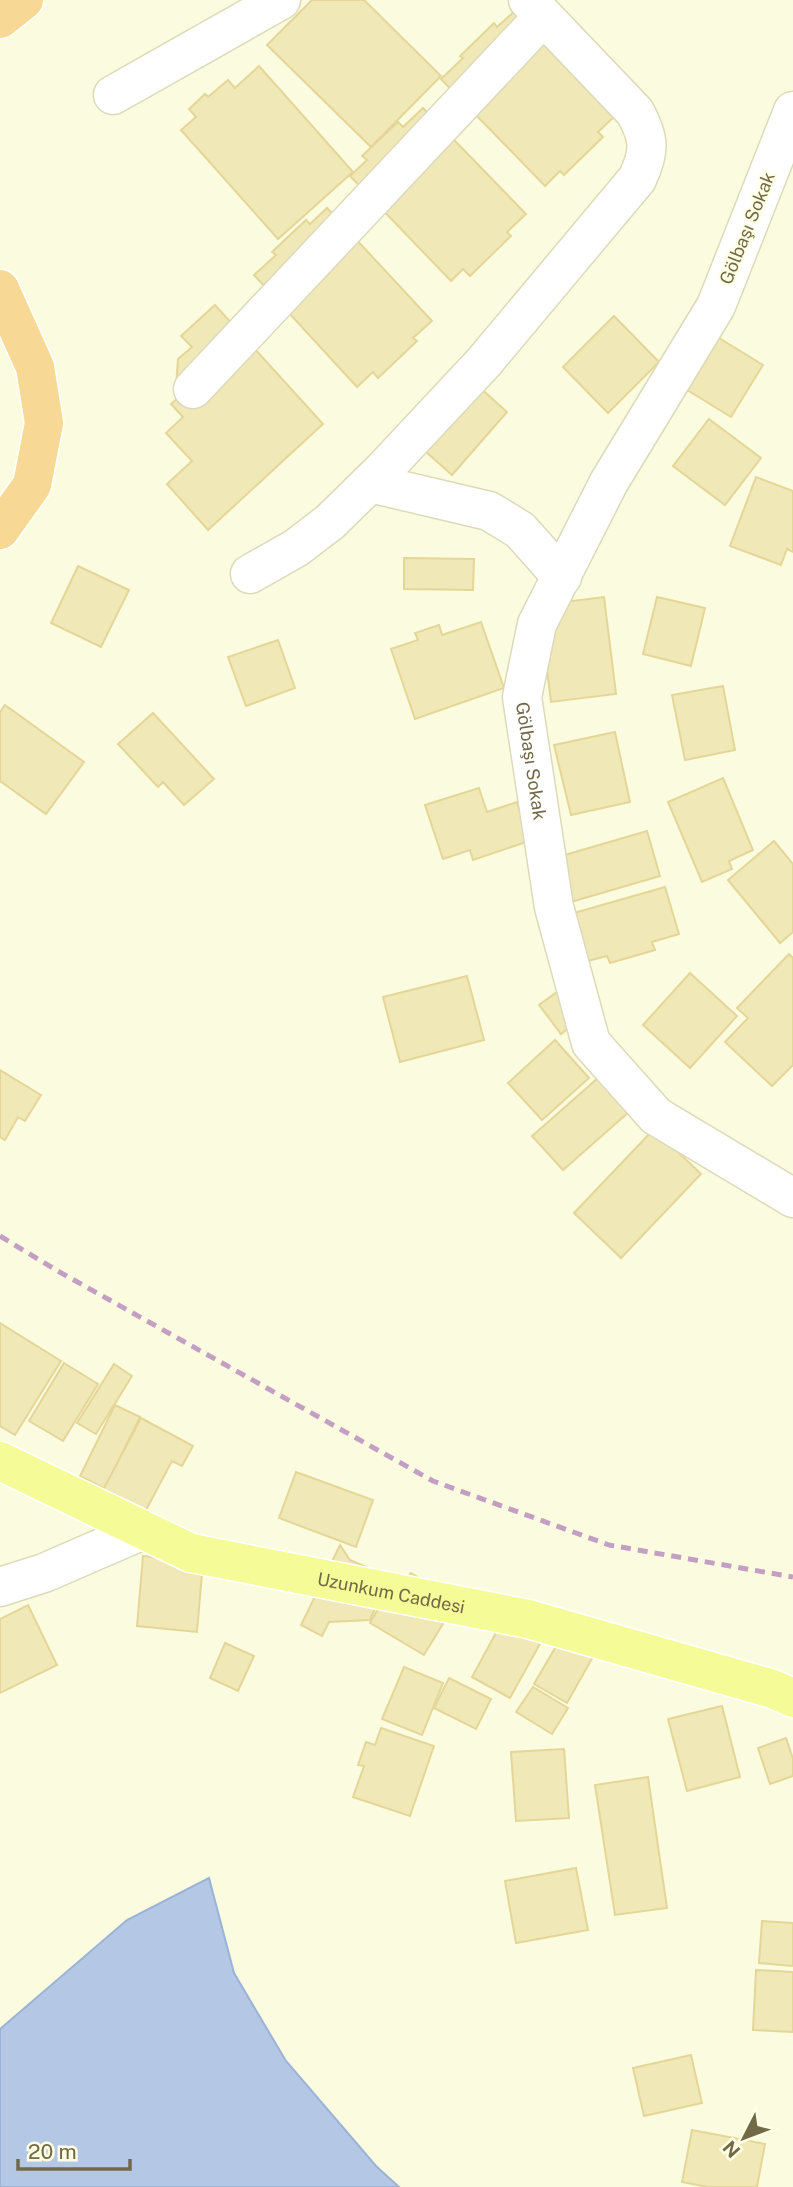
<svg xmlns="http://www.w3.org/2000/svg" width="793" height="2187" viewBox="0 0 793 2187" font-family="'Public Sans',sans-serif">
<rect width="100%" height="100%" fill="#fbfcdf"/>
<!-- water -->
<polygon fill="#b4c8e5" stroke="#9ab3d6" stroke-width="2" points="209,1878 234,1973 286,2061 376,2166 399,2187 0,2187 0,2029 127,1920"/>
<!-- building -->
<g fill="#f1e8b7" stroke="#e4d697" stroke-width="2">
<polygon points="312,0 364,0 441,76 371,147 267,45"/>
<polygon points="515,11 616,115 598,132 603,137 564,175 560,171 545,186 441,79 463,58 460,56 494,23 497,27"/>
<polygon points="259,66 353,172 278,239 181,130 196,117 189,109 205,94 208,97 228,80 235,88"/>
<polygon points="423,108 526,214 507,232 511,236 470,276 463,269 451,281 350,176 367,160 362,156 398,122 403,127"/>
<polygon points="327,208 432,321 413,338 417,341 378,378 373,372 357,387 254,275 276,255 272,252 306,220 310,224"/>
<polygon points="215,305 323,424 208,530 167,484 192,461 166,433 183,417 171,404 183,393 176,387 178,359 192,347 181,336"/>
<polygon points="614,316 659,362 608,413 563,367"/>
<polygon points="706,330 763,365 731,417 674,382"/>
<polygon points="464,373 507,412 452,475 408,436"/>
<polygon points="709,419 761,458 725,505 673,466"/>
<polygon points="756,477 793,491 793,552 787,549 781,565 730,546"/>
<polygon points="404,558 474,559 473,590 404,589"/>
<polygon points="78,566 129,590 101,647 51,623"/>
<polygon points="604,597 616,694 551,702 539,605"/>
<polygon points="657,597 705,608 691,666 643,654"/>
<polygon points="481,622 504,688 415,719 391,649 418,640 415,633 439,625 442,635"/>
<polygon points="278,640 295,688 246,706 228,657"/>
<polygon points="723,686 735,750 685,760 672,695"/>
<polygon points="5,705 84,762 46,814 0,781 0,712"/>
<polygon points="153,713 214,779 184,805 163,782 158,787 118,744"/>
<polygon points="615,732 630,802 571,815 554,745"/>
<polygon points="723,778 753,850 729,861 732,869 702,882 668,802"/>
<polygon points="479,788 487,812 517,802 529,841 473,860 470,850 443,859 425,805"/>
<polygon points="647,831 660,876 571,902 558,857"/>
<polygon points="774,841 793,864 793,932 780,943 728,880"/>
<polygon points="665,887 679,934 652,942 655,950 610,963 607,956 588,961 574,913"/>
<polygon points="789,954 793,958 793,1065 772,1086 725,1042 748,1018 737,1008"/>
<polygon points="690,973 737,1016 690,1068 643,1025"/>
<polygon points="467,976 484,1040 400,1062 383,997"/>
<polygon points="557,992 567,1005 571,1026 561,1034 539,1005"/>
<polygon points="555,1040 589,1078 542,1120 508,1083"/>
<polygon points="0,1070 41,1095 25,1121 18,1117 5,1140 0,1137"/>
<polygon points="598,1078 629,1112 563,1170 532,1136"/>
<polygon points="654,1129 701,1174 621,1258 574,1213"/>
<polygon points="0,1323 61,1361 15,1435 0,1426"/>
<polygon points="64,1363 98,1384 63,1441 29,1421"/>
<polygon points="114,1364 132,1376 96,1434 77,1423"/>
<polygon points="115,1405 140,1417 105,1489 80,1476"/>
<polygon points="141,1418 193,1446 182,1466 172,1461 145,1512 103,1490"/>
<polygon points="296,1472 373,1500 356,1547 279,1518"/>
<polygon points="340,1545 350,1560 389,1577 370,1620 329,1622 322,1636 301,1625"/>
<polygon points="143,1556 203,1562 197,1632 137,1626"/>
<polygon points="411,1573 440,1591 452,1609 424,1655 370,1623 392,1585 401,1590"/>
<polygon points="28,1605 57,1665 0,1693 0,1619"/>
<polygon points="504,1618 542,1640 510,1698 472,1677"/>
<polygon points="562,1636 594,1655 567,1703 534,1684"/>
<polygon points="225,1643 254,1656 238,1691 210,1678"/>
<polygon points="404,1667 443,1683 422,1735 382,1719"/>
<polygon points="449,1678 491,1699 476,1729 434,1708"/>
<polygon points="533,1687 568,1708 552,1734 516,1712"/>
<polygon points="722,1706 740,1777 687,1791 668,1719"/>
<polygon points="381,1728 434,1746 410,1816 353,1797 364,1766 358,1765 366,1742 375,1745"/>
<polygon points="786,1738 793,1759 793,1776 770,1784 758,1748"/>
<polygon points="564,1749 569,1818 516,1821 511,1752"/>
<polygon points="648,1777 667,1908 615,1915 595,1785"/>
<polygon points="576,1868 588,1930 516,1943 505,1881"/>
<polygon points="762,1921 793,1923 793,1966 759,1963"/>
<polygon points="756,1970 793,1972 793,2032 753,2030"/>
<polygon points="691,2055 702,2103 644,2116 633,2068"/>
<polygon points="692,2130 765,2144 757,2187 708,2187 682,2182"/>
</g>
<g fill="none" stroke-linecap="round" stroke-linejoin="round">
<!-- minor casing -->
<g stroke="#dddab9" stroke-width="41">
<g id="minor">
<polyline points="113,95 281,0"/>
<path id="s1" d="M793,111L716,306L609,482L537,624L522,697L554,907L591,1043L656,1116L793,1198"/>
<polyline points="193,389 543,17"/>
<polyline points="370,483 489,511 520,530 562,577"/>
<path d="M250,574L296,548L330,522L383,470L484,362L637,179C650,152 650,139 635,112L528,0"/>
<polyline points="0,1587 44,1573 143,1530"/>
</g>
</g>
<!-- major casing -->
<g stroke="#fff" stroke-width="41">
<g id="major">
<path id="s2" d="M0,1461L191,1553L528,1619L773,1689L793,1698"/>
</g>
</g>
<!-- highway casing -->
<g stroke="#fff" stroke-width="41">
<g id="highway">
<polyline points="0,19 24,0"/>
<polyline points="0,289 35,367 44,423 32,485 0,530"/>
</g>
</g>
<!-- minor -->
<use href="#minor" stroke="#fff" stroke-width="38"/>
<!-- major -->
<use href="#major" stroke="#f5fb96" stroke-width="38"/>
<!-- highway -->
<use href="#highway" stroke="#f7d995" stroke-width="38"/>
<!-- rail -->
<polyline stroke="#c39fc4" stroke-width="5" stroke-dasharray="10 7" stroke-linecap="butt" points="0,1236 56,1270 433,1481 609,1545 793,1577"/>
</g>
<g text-anchor="middle" dominant-baseline="central" stroke-width="5" stroke-linejoin="round" paint-order="stroke">
<!-- street labels -->
<g font-size="18" fill="#726947" stroke="#feffe5">
<text transform="translate(747 228) rotate(-68)">Gölbaşı Sokak</text>
<text stroke="none"><textPath href="#s1" startOffset="714">Gölbaşı Sokak</textPath></text>
<text stroke="none"><textPath href="#s2" startOffset="416">Uzunkum Caddesi</textPath></text>
</g>
</g>
<!-- north arrow -->
<g transform="translate(744 2138) rotate(228)" stroke="#feffe5" stroke-width="5" paint-order="stroke">
<path d="M0-5L12 26L0 18L-12 26Z" fill="#726947"/>
<text y="-10" font-size="19" font-weight="bold" text-anchor="middle" fill="#726947">N</text>
</g>
<!-- scale -->
<path d="M18 2159v10h112v-10" fill="none" stroke="#726947" stroke-width="3.5"/>
<text x="28" y="2159" font-size="21" fill="#726947" stroke="#feffe5" stroke-width="5" paint-order="stroke">20 m</text>
</svg>
